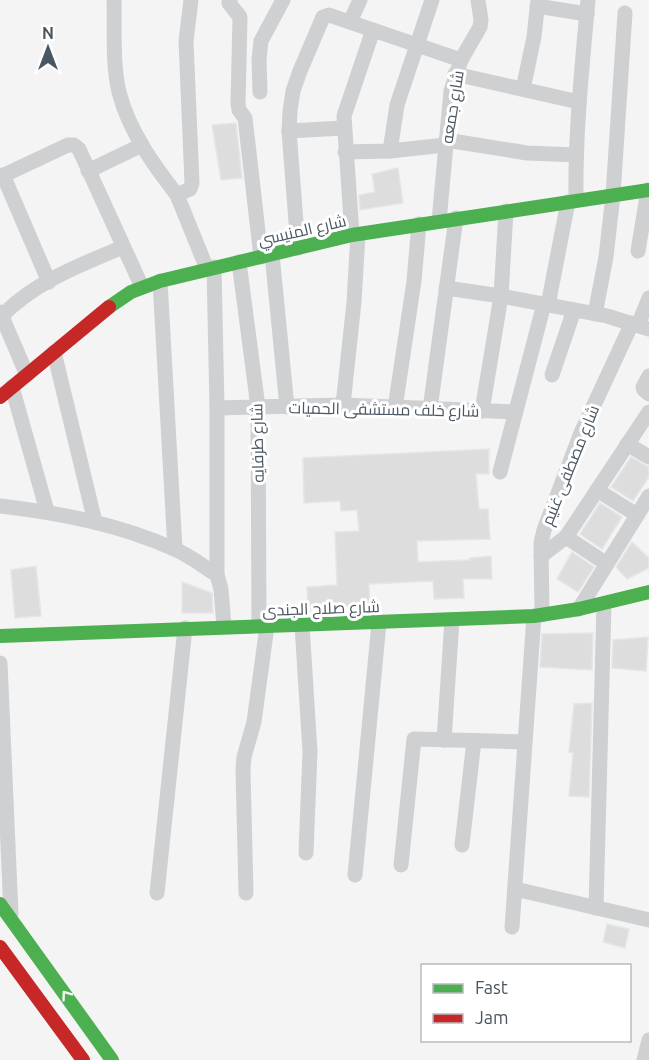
<svg xmlns="http://www.w3.org/2000/svg" width="649" height="1060" viewBox="0 0 649 1060" font-family="Ubuntu,Cairo,sans-serif">
<rect width="100%" height="100%" fill="#f4f4f4"/>
<!-- building -->
<g fill="#ddddde" stroke="#e5e6e7" stroke-width="1.5">
<polygon points="236,123 242,178 221,180 212,125"/>
<polygon points="398,168 403,203 360,210 359,195 375,192 372,174"/>
<polygon points="489,449 489,474 476,474 479,509 488,509 490,539 417,541 418,562 470,560 470,558 491,556 492,579 463,579 464,598 434,599 433,581 369,584 370,608 308,610 307,587 337,585 335,532 359,531 357,510 341,511 340,501 304,503 303,458"/>
<polygon points="631,457 649,467 649,477 633,501 611,487"/>
<polygon points="600,503 622,517 602,549 580,534"/>
<polygon points="632,542 649,558 649,568 627,579 616,567"/>
<polygon points="572,552 594,567 578,592 557,579"/>
<polygon points="36,566 41,616 15,618 11,570"/>
<polygon points="182,582 212,593 213,613 182,613"/>
<polygon points="593,633 592,670 540,667 542,634"/>
<polygon points="648,637 646,671 612,668 613,640"/>
<polygon points="592,703 589,797 569,796 573,753 569,752 574,704"/>
<polygon points="607,924 629,929 625,948 603,942"/>
</g>
<g fill="none" stroke-linecap="round" stroke-linejoin="round">
<!-- street -->
<g stroke="#ced0d2" stroke-width="15">
<path d="M114,0C115,30 112,62 119,92C129,131 153,164 177,195"/>
<polyline points="191,0 186,41 192,183 190,189 177,195 207,269"/>
<polyline points="230,0 229,3 240,17 238,104 239,110 245,118 261,257"/>
<polyline points="537,6 587,14"/>
<polyline points="350,22 360,0"/>
<polyline points="455,74 579,102"/>
<polyline points="523,89 534,37 538,0"/>
<polyline points="260,92 259,60 261,41 283,0"/>
<polyline points="289,131 343,128"/>
<polyline points="446,140 527,153 576,155"/>
<polyline points="390,151 397,105 432,0"/>
<polyline points="345,152 390,151 445,145"/>
<polyline points="88,171 142,145"/>
<polyline points="3,175 49,282"/>
<polyline points="0,177 68,145 74,145 79,149 142,287"/>
<path d="M576,200C575,133 582,67 588,0"/>
<polyline points="439,221 451,91 461,60 480,27 481,20 478,0"/>
<polyline points="352,235 344,116 373,30"/>
<polyline points="298,248 289,131 290,111 293,91 300,71 323,17 329,15 461,60"/>
<polyline points="638,251 648,190"/>
<polyline points="272,254 287,407"/>
<polyline points="239,262 258,407 259,626"/>
<polyline points="214,267 217,408 217,575"/>
<polyline points="160,281 175,549"/>
<polyline points="446,288 501,296 607,316 649,329"/>
<polyline points="548,305 568,202"/>
<polyline points="0,312 27,375"/>
<polyline points="595,314 606,257 613,195 625,13"/>
<path d="M0,318C32,283 80,265 123,247"/>
<polyline points="638,325 649,298"/>
<polyline points="54,352 95,522"/>
<polyline points="552,375 574,310"/>
<polyline points="649,376 643,387 644,390 649,394"/>
<polyline points="12,387 47,511"/>
<polyline points="343,405 354,302 358,234"/>
<polyline points="217,408 343,405 515,412"/>
<polyline points="395,408 414,281 419,224"/>
<polyline points="430,409 456,218"/>
<polyline points="482,411 501,296 506,211"/>
<polyline points="627,444 649,457"/>
<polyline points="500,472 544,304"/>
<polyline points="597,490 637,515"/>
<path d="M0,506C59,513 119,524 174,549C189,555 203,566 217,575L221,589L224,627"/>
<polyline points="566,537 607,564"/>
<polyline points="541,556 566,537 649,412"/>
<polyline points="579,609 649,496"/>
<polyline points="542,615 541,543 544,530 581,433 632,323"/>
<polyline points="302,625 310,752 306,853"/>
<polyline points="0,663 11,914"/>
<polyline points="444,740 452,620"/>
<polyline points="462,845 474,741"/>
<polyline points="401,865 414,739 525,742"/>
<polyline points="355,875 379,623"/>
<polyline points="515,889 649,920"/>
<polyline points="157,893 185,628"/>
<polyline points="246,893 243,770 244,757 254,722 267,626"/>
<polyline points="596,908 604,604"/>
<polyline points="512,927 534,616"/>
<polyline points="644,1060 649,1040"/>
</g>
<!-- fast -->
<g stroke="#4caf50" stroke-width="14">
<polyline points="109,307 131,292 160,281 352,235 649,190"/>
<polyline points="0,636 534,616 579,609 649,592"/>
<polyline points="0,904 112,1060"/>
</g>
<!-- jam -->
<g stroke="#c62828" stroke-width="14">
<polyline points="0,397 109,307"/>
<polyline points="0,947 83,1060"/>
</g>
</g>
<!-- one-way arrows -->
<defs><path id="oneway-chevron" d="M-2-3.5L2.5 0L-2 3.5" fill="none" stroke-width="1.6" stroke-linecap="round" stroke-linejoin="round" transform="scale(1.5)"/></defs>
<use stroke="#f6fbf6" href="#oneway-chevron" transform="translate(66 995) rotate(-126)"/>
<g text-anchor="middle" dominant-baseline="central" stroke-width="6" stroke-linejoin="round" paint-order="stroke">
<!-- street labels -->
<g font-size="16" fill="#4a5661" stroke="#fff">
<text transform="translate(452 107) rotate(-81)">شارع جمعه</text>
<text transform="translate(302 230) rotate(-13)">شارع المنيسي</text>
<text transform="translate(384 409) rotate(1)">شارع خلف مستشفى الحميات</text>
<text transform="translate(257 443) rotate(-91)">شارع طرفايه</text>
<text transform="translate(570 465) rotate(-68)">شارع مصطفى غنيم</text>
<text transform="translate(321 608) rotate(-2)">شارع صلاح الجندى</text>
</g>
</g>
<!-- legend -->
<rect x="421" y="964" width="210" height="78" fill="#ffffff" stroke="#b7bbc0" stroke-width="1.5"/>
<rect x="433" y="984" width="30" height="9" fill="#4caf50" stroke="#b7bbc0" stroke-width="1.5"/>
<text x="475" y="994" font-size="18" fill="#4a5661">Fast</text>
<rect x="433" y="1014" width="30" height="9" fill="#c62828" stroke="#b7bbc0" stroke-width="1.5"/>
<text x="475" y="1024" font-size="18" fill="#4a5661">Jam</text>
<!-- north arrow -->
<g transform="translate(48 48)" stroke="#ffffff" stroke-width="4.5" paint-order="stroke">
<path d="M0-4.5L10 22L0 15L-10 22Z" fill="#4a5661"/>
<text y="-9" font-size="16" font-weight="bold" text-anchor="middle" fill="#4a5661">N</text>
</g>
</svg>
